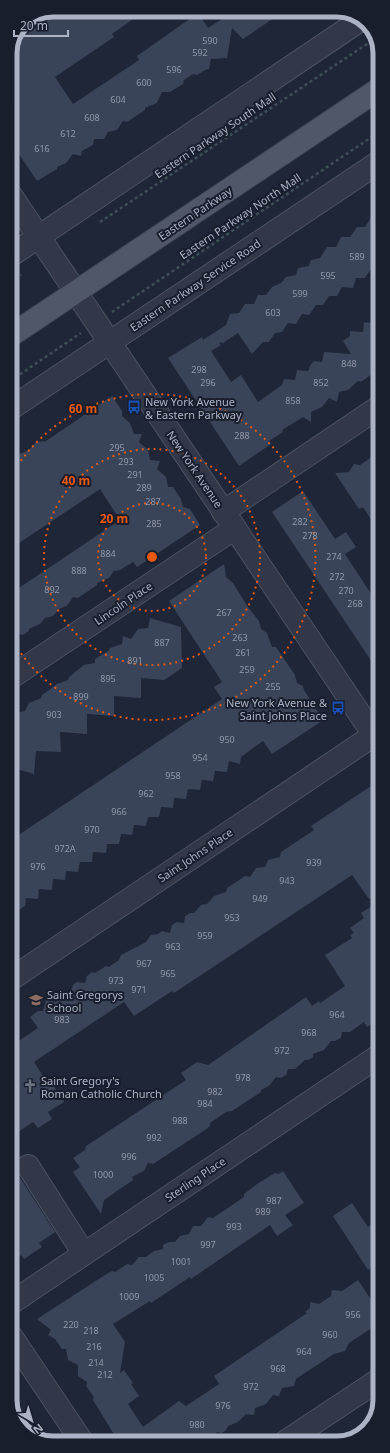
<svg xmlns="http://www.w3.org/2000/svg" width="390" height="1453" viewBox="0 0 390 1453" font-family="'Noto Sans',sans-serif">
<rect width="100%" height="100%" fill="#1e2637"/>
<!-- building -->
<g fill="#3a4458">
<polygon points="63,10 146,10 112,34 114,37 55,77 73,104 139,60 137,56 198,13 208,28 236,10 286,10 243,39 232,28 227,58 211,59 209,69 205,70 197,75 193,74 184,80 183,84 170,92 162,92 157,103 145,108 145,110 127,122 123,121 117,130 108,132 104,139 94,139 93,145 82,151 81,156 73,154 66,163 57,167 57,169 37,181 10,141 10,52 16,37 25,31 27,34"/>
<polygon points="379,205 379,269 371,269 365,278 356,278 353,288 342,287 337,296 329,296 323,305 316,305 309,315 302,314 296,324 288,323 282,332 275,333 269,342 263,342 252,354 238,333 223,343 219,342 221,345 211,351 231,382 241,375 258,402 282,385 284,379 295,380 297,370 308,371 311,364 314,361 322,362 324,352 351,354 343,341 350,336 350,331 363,332 364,322 379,324 379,369 361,382 358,381 348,390 339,392 337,402 329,398 322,407 311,412 311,422 303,417 282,430 283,432 269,441 271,444 239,466 168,358 202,337 203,340 226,325 230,314 239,313 245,304 254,304 258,295 266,295 272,287 281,283 286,277 296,275 298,268 309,266 311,260 320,258 327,247 336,247 341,237 350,237 357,227 365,227"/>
<polygon points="112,396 122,411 122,416 130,423 134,434 142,434 139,442 148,450 150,460 160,461 157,469 166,477 168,487 173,487 181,499 183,507 190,509 200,525 137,567 133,562 120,570 114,571 109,578 97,583 97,585 78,598 73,597 67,606 59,609 53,616 45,618 40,624 29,629 29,631 23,635 10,633 10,594 120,520 100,489 10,549 10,519 18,514 10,502 10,462 18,454 25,452 32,447 36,442 46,441"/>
<polygon points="379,452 379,532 363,507 359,509 335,473 349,472 354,464 360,465"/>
<polygon points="303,491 335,539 346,532 356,547 345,554 379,606 380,674 272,512"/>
<polygon points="224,564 226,577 233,583 248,607 259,621 261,629 267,633 272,647 276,647 295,675 297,683 303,686 304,690 321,717 320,719 322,721 272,754 263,741 241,757 240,764 229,761 227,772 215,771 213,781 202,780 200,790 188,789 186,799 174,798 173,808 161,807 159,817 148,817 146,826 134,825 132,835 121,834 119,844 107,844 106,853 93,852 92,862 80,862 78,872 66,871 65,880 53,879 52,890 39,889 38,899 26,898 25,906 11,915 11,840 222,699 214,687 222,682 169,601"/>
<polygon points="150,618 181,627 182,668 164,680 141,678 141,698 114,696 114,716 87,714 87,734 60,732 61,752 36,751 34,774 10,767 10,716 19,712 25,711 29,703 41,698 42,695 57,684 68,680 69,677 84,665 95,663 95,659 108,651 110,648 122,644 123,636 131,639 138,629 148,628"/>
<polygon points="374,784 380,792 380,892 369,899 352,875 174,993 172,991 134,1016 124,1002 34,1062 50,1087 53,1085 64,1102 48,1112 52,1119 38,1128 33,1122 11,1137 11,1046 38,1028 30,1017 38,1011 43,1011 46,1000 56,1002 59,995 63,992 71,991 73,985 77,982 85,983 87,976 92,972 95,973 106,966 109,967 119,960 121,955 146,942 151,935 158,934 162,931 170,933 172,925 177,922 184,923 185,916 190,913 194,913 201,905 207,904 214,896 226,892 227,888 245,876 250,877 256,868 265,867 268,860 280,857 281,852 314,830 311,826"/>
<polygon points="380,901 380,1019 367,1027 364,1022 350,1032 342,1032 341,1038 335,1041 331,1041 324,1050 313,1054 313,1057 308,1060 305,1060 295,1069 288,1069 286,1075 281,1078 276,1077 269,1086 261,1090 261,1092 232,1111 226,1112 210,1123 210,1126 205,1130 153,1164 148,1163 144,1171 132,1177 133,1180 104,1200 101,1214 73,1172 80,1167 73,1158 85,1150 86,1146 186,1080 181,1073 197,1062 208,1065 306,997 312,1006 319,1001 320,1003 345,986 325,955 352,938 350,935 354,933 350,928 364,918 361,913"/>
<polygon points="11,1150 17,1160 16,1166 17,1173 55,1232 39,1243 42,1247 24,1259 21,1255 11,1262"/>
<polygon points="283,1171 304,1203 285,1215 293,1225 277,1236 270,1225 191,1279 190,1277 151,1303 150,1301 113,1324 125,1342 120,1373 124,1370 133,1383 131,1384 139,1396 128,1404 143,1427 179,1401 186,1406 219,1384 214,1376 307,1313 305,1312 310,1308 310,1302 319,1304 331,1296 332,1290 342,1291 358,1280 380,1313 380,1326 375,1326 349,1343 345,1351 334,1354 308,1371 296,1379 294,1386 282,1388 279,1396 273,1395 266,1404 255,1408 254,1415 246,1414 238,1422 228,1426 226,1430 222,1433 217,1432 209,1442 112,1443 115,1436 93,1400 94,1397 86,1386 87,1382 78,1376 78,1365 68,1360 66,1349 62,1349 55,1339 48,1335 51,1330 37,1319 105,1275 112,1271 115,1272 127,1264 132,1265 139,1257 146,1257 154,1251 163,1249 163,1245 169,1242 175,1242 180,1236 189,1234 193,1226 201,1226 208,1217 213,1218 244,1197 244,1194 257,1184 275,1173 279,1174"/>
<polygon points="352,1203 368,1227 380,1220 380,1262 368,1270 333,1216"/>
</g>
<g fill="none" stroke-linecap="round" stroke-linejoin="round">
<!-- minor casing -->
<g stroke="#4c5363" stroke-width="24">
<g id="minor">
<polyline points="10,194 380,744"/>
<polyline points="10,256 362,19"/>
<polyline points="10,409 379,162"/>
<polyline points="223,512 379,407"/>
<polyline points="10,678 235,528"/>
<polyline points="11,979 380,731"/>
<polyline points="28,1166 84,1254"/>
<polyline points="11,1303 380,1055"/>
<polyline points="11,1336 83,1443"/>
<polyline points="285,1442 380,1379"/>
</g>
</g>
<!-- major casing -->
<g stroke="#3b4251" stroke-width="24">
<polyline id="major" points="10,336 379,89"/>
</g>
<!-- path -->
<g stroke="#3e5056" stroke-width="2.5" stroke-dasharray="3 3" stroke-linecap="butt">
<polyline points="100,222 376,38"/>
<polyline points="10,282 21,275"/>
<polyline points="112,312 379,132"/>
<polyline points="10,381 81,333"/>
</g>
<!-- minor -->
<use href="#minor" stroke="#323847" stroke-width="22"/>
<!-- major -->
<use href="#major" stroke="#4f5768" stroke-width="22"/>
</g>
<!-- distance rings -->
<g fill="none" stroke="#e8590c" stroke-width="2" stroke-dasharray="2 4">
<circle cx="152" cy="557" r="54"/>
<circle cx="152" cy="557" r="108"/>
<path d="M11 476A163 163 0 1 1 11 638"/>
</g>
<!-- icons -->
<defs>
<g id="bus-bare" transform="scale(1.08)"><path d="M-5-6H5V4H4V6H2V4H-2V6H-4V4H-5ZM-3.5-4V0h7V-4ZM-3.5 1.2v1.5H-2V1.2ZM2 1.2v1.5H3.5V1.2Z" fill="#1a4fb4" stroke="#181e2c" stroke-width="2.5" paint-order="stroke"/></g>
<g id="school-bare" transform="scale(1.08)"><path d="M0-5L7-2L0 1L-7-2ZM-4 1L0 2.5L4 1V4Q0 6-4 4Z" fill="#8d6e63" stroke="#181e2c" stroke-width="2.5" paint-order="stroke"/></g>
<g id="church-bare" transform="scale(1.08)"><path d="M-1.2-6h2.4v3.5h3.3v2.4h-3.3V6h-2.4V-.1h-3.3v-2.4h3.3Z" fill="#6b7280" stroke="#181e2c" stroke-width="2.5" paint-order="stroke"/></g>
</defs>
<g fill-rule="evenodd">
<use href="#bus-bare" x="134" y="407"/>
<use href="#bus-bare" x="338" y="708"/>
<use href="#school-bare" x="36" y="1000"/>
<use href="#church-bare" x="30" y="1086"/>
</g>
<g text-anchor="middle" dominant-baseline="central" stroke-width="4" stroke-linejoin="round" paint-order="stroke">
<!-- number labels -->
<g font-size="9" fill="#9097aa">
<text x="210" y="40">590</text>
<text x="200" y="52">592</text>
<text x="174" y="69">596</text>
<text x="144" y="82">600</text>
<text x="118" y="99">604</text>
<text x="92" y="117">608</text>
<text x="68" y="133">612</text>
<text x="42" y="148">616</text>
<text x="357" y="256">589</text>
<text x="328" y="275">595</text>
<text x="300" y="293">599</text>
<text x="273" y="312">603</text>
<text x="349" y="363">848</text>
<text x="199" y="369">298</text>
<text x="208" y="382">296</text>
<text x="321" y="382">852</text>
<text x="293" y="400">858</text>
<text x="242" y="435">288</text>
<text x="117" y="447">295</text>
<text x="126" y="461">293</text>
<text x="135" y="474">291</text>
<text x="144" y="487">289</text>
<text x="153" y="501">287</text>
<text x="300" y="521">282</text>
<text x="154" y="523">285</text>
<text x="310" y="535">278</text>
<text x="108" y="553">884</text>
<text x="334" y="556">274</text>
<text x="79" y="570">888</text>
<text x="337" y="576">272</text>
<text x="52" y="589">892</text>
<text x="346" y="590">270</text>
<text x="355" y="603">268</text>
<text x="224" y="612">267</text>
<text x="240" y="637">263</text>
<text x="162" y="642">887</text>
<text x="243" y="652">261</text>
<text x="135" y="660">891</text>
<text x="247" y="669">259</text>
<text x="108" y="678">895</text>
<text x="273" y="686">255</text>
<text x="81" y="696">899</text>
<text x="54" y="714">903</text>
<text x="227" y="739">950</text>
<text x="200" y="757">954</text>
<text x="173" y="775">958</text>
<text x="146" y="793">962</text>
<text x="119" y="811">966</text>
<text x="92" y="829">970</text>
<text x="65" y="848">972A</text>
<text x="314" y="862">939</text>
<text x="38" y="866">976</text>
<text x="287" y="880">943</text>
<text x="260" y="898">949</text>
<text x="232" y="917">953</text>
<text x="205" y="935">959</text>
<text x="173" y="946">963</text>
<text x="144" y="963">967</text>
<text x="168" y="973">965</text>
<text x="116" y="980">973</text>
<text x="139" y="989">971</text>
<text x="337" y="1014">964</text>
<text x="62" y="1019">983</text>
<text x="309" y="1032">968</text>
<text x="282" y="1050">972</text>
<text x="243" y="1077">978</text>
<text x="215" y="1091">982</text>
<text x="205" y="1103">984</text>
<text x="180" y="1120">988</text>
<text x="154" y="1137">992</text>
<text x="129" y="1156">996</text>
<text x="103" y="1174">1000</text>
<text x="274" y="1200">987</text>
<text x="263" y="1211">989</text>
<text x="234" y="1226">993</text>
<text x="208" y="1244">997</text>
<text x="181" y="1261">1001</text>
<text x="154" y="1277">1005</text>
<text x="129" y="1296">1009</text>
<text x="353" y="1314">956</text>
<text x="71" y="1324">220</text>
<text x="91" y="1330">218</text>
<text x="330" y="1334">960</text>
<text x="94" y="1346">216</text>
<text x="304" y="1351">964</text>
<text x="96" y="1362">214</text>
<text x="278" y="1368">968</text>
<text x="105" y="1374">212</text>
<text x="251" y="1386">972</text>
<text x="223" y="1405">976</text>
<text x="197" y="1424">980</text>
</g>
<!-- street labels -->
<g font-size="11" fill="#acb3c5" stroke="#181e2c">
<text transform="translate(215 135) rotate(-34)">Eastern Parkway South Mall</text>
<text transform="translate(195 213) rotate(-34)">Eastern Parkway</text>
<text transform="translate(240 216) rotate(-34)">Eastern Parkway North Mall</text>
<text transform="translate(195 285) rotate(-34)">Eastern Parkway Service Road</text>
<text transform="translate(195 469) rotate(56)">New York Avenue</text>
<text transform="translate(123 603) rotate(-34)">Lincoln Place</text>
<text transform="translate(195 855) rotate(-34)">Saint Johns Place</text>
<text transform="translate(195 1179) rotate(-34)">Sterling Place</text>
</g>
<!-- poi labels -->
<g font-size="11" fill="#acb3c5" stroke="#181e2c" text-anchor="start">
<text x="145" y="401">New York Avenue<tspan x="145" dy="13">&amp; Eastern Parkway</tspan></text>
<text x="327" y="702" text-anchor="end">New York Avenue &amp;<tspan x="327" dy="13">Saint Johns Place</tspan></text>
<text x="47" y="994">Saint Gregorys<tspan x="47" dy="13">School</tspan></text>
<text x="41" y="1080">Saint Gregory's<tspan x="41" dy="13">Roman Catholic Church</tspan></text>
</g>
</g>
<!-- crop -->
<path d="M0 0H390V1453H0ZM53 17H337A36 36 0 0 1 373 53V1400A36 36 0 0 1 337 1436H53A36 36 0 0 1 17 1400V53A36 36 0 0 1 53 17Z" fill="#181e2c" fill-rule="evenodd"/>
<path fill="none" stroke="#acb3c5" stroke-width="5" d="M53 17H337A36 36 0 0 1 373 53V1400A36 36 0 0 1 337 1436H53A36 36 0 0 1 17 1400V53A36 36 0 0 1 53 17Z"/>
<circle cx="152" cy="557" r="6" fill="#e8590c" stroke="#181e2c" stroke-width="2"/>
<g font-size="12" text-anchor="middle" font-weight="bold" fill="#e8590c" stroke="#181e2c" stroke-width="4" stroke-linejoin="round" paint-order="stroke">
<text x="83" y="413">60 m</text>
<text x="76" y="485">40 m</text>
<text x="114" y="523">20 m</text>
</g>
<!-- north arrow -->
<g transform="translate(32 1421) rotate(142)" stroke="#181e2c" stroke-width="3" paint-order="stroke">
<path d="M0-3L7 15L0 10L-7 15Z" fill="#acb3c5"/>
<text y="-6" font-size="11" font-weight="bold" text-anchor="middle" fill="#acb3c5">N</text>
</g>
<!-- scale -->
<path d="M14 30v6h54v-6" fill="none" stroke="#acb3c5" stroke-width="2"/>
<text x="20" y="30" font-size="12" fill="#acb3c5" stroke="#181e2c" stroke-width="3" paint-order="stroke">20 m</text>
</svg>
